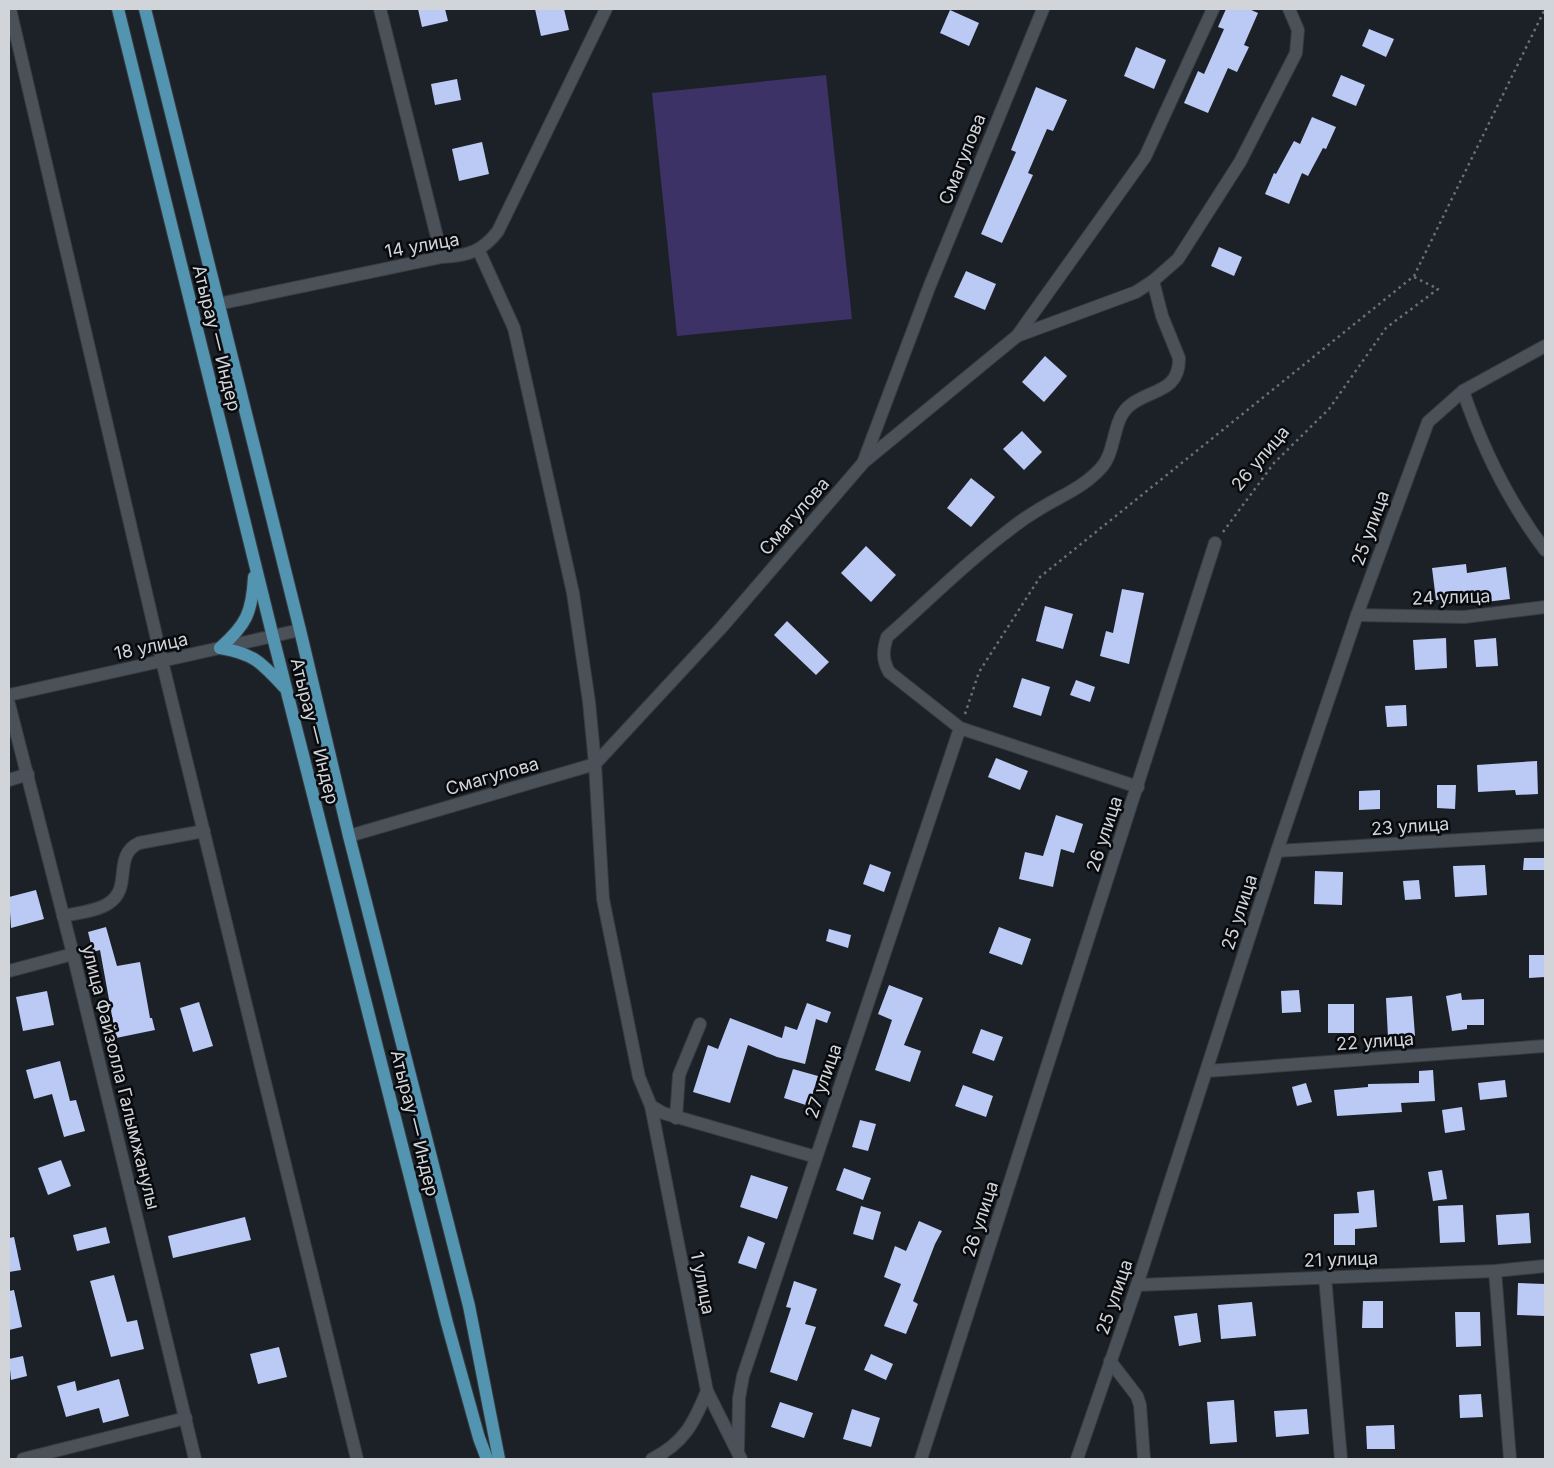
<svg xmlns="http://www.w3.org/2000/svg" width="1554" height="1468" viewBox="0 0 1554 1468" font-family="Inter,sans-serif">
<rect width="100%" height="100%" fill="#1b2127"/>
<!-- green -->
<polygon fill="#3d3266" points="826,75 852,319 677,336 652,93"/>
<!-- building -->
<g fill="#bbcaf5">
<polygon points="418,9 445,9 448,21 422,27"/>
<polygon points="535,9 564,9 569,30 541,36"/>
<polygon points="1226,9 1249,9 1258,13 1244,45 1249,47 1237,72 1228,68 1208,113 1184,103 1198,71 1204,74 1224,29 1218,27"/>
<polygon points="950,10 979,23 969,46 940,33"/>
<polygon points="1369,29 1394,39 1386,57 1362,46"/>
<polygon points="1136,47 1166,60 1154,89 1124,76"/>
<polygon points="1341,75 1365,85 1356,106 1332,96"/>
<polygon points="457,79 461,100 435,105 431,84"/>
<polygon points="1036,87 1067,100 1053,131 1047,129 1028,173 1033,175 1002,243 981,234 1016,152 1011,150"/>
<polygon points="1312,117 1336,127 1326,149 1323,148 1308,176 1302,173 1289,204 1265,194 1274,173 1276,174 1294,141 1300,144"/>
<polygon points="482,142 489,174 459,181 452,149"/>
<polygon points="1219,247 1242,257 1234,276 1211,266"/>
<polygon points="966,271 996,284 985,310 954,297"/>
<polygon points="1045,356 1067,376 1044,402 1022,382"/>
<polygon points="1022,431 1042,452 1024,470 1003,449"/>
<polygon points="971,478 995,497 971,527 947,508"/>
<polygon points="866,546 896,575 871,602 841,573"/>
<polygon points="1466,564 1467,573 1506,567 1510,599 1486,602 1485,594 1436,600 1432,568"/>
<polygon points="1122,589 1144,593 1129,664 1100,656 1106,631 1113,633"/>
<polygon points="1045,606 1073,614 1063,649 1036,641"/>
<polygon points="787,621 829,662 816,675 774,635"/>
<polygon points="1446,638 1447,668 1415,670 1413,640"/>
<polygon points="1496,638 1498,666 1476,667 1474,640"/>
<polygon points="1022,678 1050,687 1041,716 1013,707"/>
<polygon points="1076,680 1095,687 1090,702 1070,695"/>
<polygon points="1406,705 1407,726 1387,727 1385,706"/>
<polygon points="996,758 1028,771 1020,790 988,777"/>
<polygon points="1537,761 1538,794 1516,795 1515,790 1478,792 1477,765"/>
<polygon points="1437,785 1456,785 1455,809 1437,808"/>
<polygon points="1380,790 1380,809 1359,810 1359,791"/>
<polygon points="1056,815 1083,824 1074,853 1061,849 1053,887 1019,879 1025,852 1043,856"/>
<polygon points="1524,858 1545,858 1545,870 1523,870"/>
<polygon points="870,864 891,872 884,892 863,884"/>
<polygon points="1485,865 1487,895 1455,897 1453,866"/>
<polygon points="1315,871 1343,872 1342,905 1314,904"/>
<polygon points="1419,880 1421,899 1405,900 1403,881"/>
<polygon points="36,890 44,919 11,928 9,897"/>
<polygon points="106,927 117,966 140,962 150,1018 152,1018 155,1030 116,1038 100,950 93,952 88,932"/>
<polygon points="999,927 1031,939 1022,965 989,953"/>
<polygon points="829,929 851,935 848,948 826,941"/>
<polygon points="1529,955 1545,955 1545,977 1529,978"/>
<polygon points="889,985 923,998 904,1045 921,1051 910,1082 875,1070 892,1020 878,1014"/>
<polygon points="1299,990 1301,1012 1282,1013 1281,991"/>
<polygon points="47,991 54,1025 23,1031 16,997"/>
<polygon points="1461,993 1462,1000 1484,999 1484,1025 1467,1025 1467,1029 1452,1031 1446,996"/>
<polygon points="1412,996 1415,1036 1388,1037 1386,998"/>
<polygon points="199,1002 213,1046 193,1052 180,1008"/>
<polygon points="807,1003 831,1012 827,1023 816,1019 805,1064 777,1057 748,1045 730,1103 693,1092 708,1045 718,1049 730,1018 782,1038 785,1026 797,1030"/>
<rect x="1328" y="1004" width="26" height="29"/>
<polygon points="981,1029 1003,1037 994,1061 972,1053"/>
<polygon points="60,1061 70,1101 76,1100 85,1131 64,1137 52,1094 34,1099 26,1070"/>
<polygon points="793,1069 818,1076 809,1106 784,1098"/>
<polygon points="1433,1070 1435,1101 1401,1103 1402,1112 1337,1116 1334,1090 1368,1087 1368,1084 1419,1083 1419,1071"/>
<polygon points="1505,1080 1507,1097 1480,1100 1478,1083"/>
<polygon points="1306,1083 1312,1102 1297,1106 1292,1087"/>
<polygon points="963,1085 993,1096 986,1117 955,1106"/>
<polygon points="1462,1107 1465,1130 1445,1133 1442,1110"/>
<polygon points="860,1120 876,1124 868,1151 852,1147"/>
<polygon points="61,1160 71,1186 48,1195 38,1168"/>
<polygon points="844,1168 871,1178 863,1200 836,1190"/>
<polygon points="1442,1170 1447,1199 1433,1201 1428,1172"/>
<polygon points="751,1175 788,1187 777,1219 740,1207"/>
<polygon points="1374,1190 1377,1227 1355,1229 1355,1245 1334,1245 1334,1214 1359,1213 1357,1192"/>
<polygon points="1463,1205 1465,1242 1440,1243 1438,1206"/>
<polygon points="861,1206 881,1212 873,1240 853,1234"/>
<polygon points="1529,1213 1531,1243 1498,1245 1496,1215"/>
<polygon points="245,1217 251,1240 173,1258 168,1236"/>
<polygon points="919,1221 942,1231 935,1244 913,1301 918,1304 906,1334 884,1326 901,1284 884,1277 895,1246 906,1251"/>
<polygon points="106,1227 110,1243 77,1251 73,1235"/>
<polygon points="748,1236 765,1243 756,1269 738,1263"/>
<polygon points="14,1237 21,1270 9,1272 9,1238"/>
<polygon points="114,1275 127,1322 137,1320 144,1349 111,1357 90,1281"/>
<polygon points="794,1281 817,1289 805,1324 816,1327 797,1381 770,1372 791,1308 786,1307"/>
<polygon points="1518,1283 1545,1284 1545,1316 1517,1315"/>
<polygon points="14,1290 22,1327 9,1330 9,1291"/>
<polygon points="1363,1301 1383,1301 1383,1328 1362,1328"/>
<polygon points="1252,1302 1256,1336 1221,1339 1218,1305"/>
<polygon points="1455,1312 1480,1312 1481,1346 1456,1347"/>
<polygon points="1197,1313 1201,1342 1179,1346 1174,1316"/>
<polygon points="279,1347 287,1377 258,1384 250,1354"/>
<polygon points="871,1354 893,1364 886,1380 864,1370"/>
<polygon points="23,1356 27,1376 11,1380 9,1359"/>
<polygon points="119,1379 129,1416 103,1423 99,1408 66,1417 57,1386 75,1381 77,1391"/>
<polygon points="1481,1394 1483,1417 1460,1418 1459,1395"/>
<polygon points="1234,1400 1237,1442 1210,1444 1207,1402"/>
<polygon points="780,1402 813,1413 804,1438 771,1427"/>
<polygon points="852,1409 880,1418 871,1447 843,1439"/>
<polygon points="1307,1409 1309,1434 1276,1437 1274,1411"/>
<polygon points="1394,1425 1395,1449 1367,1449 1366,1426"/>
</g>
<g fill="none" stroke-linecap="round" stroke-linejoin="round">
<!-- minor casing -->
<g stroke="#373b3f" stroke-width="14">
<g id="minor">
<polyline points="10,9 162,661 357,1459"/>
<polyline points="380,9 442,257"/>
<polyline points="479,251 514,328 573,593 589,702 595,764 603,899 639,1077 651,1106 663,1113 816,1157"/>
<path d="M218,304L442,257C468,256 483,251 498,231L606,9"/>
<polyline points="1017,336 1136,292 1153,281 1178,259 1240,162 1296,53 1298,30 1289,9"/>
<path d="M1463,391C1483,450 1508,501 1545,550"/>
<polyline points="865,461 1017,336 1145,157 1213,9"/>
<polyline points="1357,615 1464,617 1545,607"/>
<polyline points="9,695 300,630"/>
<polyline points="9,704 73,954 195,1459"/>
<polyline points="9,780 28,774"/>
<path d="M1138,787L960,728L889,672C882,659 883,650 887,637C926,603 963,565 1004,534C1015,525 1026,517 1038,510C1060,496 1083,488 1101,468C1116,452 1112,422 1128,407C1147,389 1180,394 1179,358L1162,316L1153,281"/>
<polyline points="349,836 595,764 722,627 863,463 930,285 1043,9"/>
<polyline points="1277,851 1545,835"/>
<path d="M63,916C77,913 98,911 109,903C133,887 112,856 139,843L204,831"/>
<polyline points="9,971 73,954"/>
<polyline points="1207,1071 1545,1046"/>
<polyline points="651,1106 707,1391 741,1459"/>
<polyline points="676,1118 679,1075 700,1024"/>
<polyline points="1495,1271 1510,1459"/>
<polyline points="1325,1277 1341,1459"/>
<polyline points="1137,1285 1495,1271 1545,1266"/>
<polyline points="1110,1361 1137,1396 1140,1405 1144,1459"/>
<polyline points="738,1449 739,1398 743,1376 960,728"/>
<polyline points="23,1459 186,1418"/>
<path d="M652,1459C684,1443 694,1423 707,1391"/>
<polyline points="921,1459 1215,543"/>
<polyline points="1077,1459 1137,1285 1277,851 1357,615 1428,422 1463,391 1545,346"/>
</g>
</g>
<!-- major casing -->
<g stroke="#373b3f" stroke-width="14">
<g id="major">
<polyline points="118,9 273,637 447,1323 479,1438 487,1459"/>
<polyline points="145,9 300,630 349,836 469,1306 499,1459"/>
<path d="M220,648C246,625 252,613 254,577"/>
<path d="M220,648C253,653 262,663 284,687"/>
</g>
</g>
<!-- path -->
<g stroke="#6b7075" stroke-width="2.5" stroke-dasharray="2.5 4" stroke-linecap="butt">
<polyline points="1223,532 1274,463 1329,409 1386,328 1438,289 1414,277"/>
<polyline points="965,714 979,672 1040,577 1414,276 1545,9"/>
</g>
<!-- minor -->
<use href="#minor" stroke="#4a5158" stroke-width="12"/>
<!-- major -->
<use href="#major" stroke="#5394b0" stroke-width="12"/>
</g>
<g text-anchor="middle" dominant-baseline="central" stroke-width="5" stroke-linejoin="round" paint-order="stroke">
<!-- street labels -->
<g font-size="18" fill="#d1d5d9" stroke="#080a0d">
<text transform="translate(962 159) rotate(-68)">Смагулова</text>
<text transform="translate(422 245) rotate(-10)">14 улица</text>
<text transform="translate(217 338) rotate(76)">Атырау — Индер</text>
<text transform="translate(1260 458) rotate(-50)">26 улица</text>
<text transform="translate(794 516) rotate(-49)">Смагулова</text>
<text transform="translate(1370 528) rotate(-70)">25 улица</text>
<text transform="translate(1451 597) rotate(-2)">24 улица</text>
<text transform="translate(151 646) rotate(-12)">18 улица</text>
<text transform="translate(315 731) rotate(76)">Атырау — Индер</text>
<text transform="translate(492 776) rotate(-16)">Смагулова</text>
<text transform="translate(1410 826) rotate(-4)">23 улица</text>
<text transform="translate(1104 834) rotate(-72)">26 улица</text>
<text transform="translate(1239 912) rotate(-72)">25 улица</text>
<text transform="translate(1375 1041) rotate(-4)">22 улица</text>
<text transform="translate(121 1077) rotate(76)">улица Файзолла Галымжанулы</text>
<text transform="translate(823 1081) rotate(-71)">27 улица</text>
<text transform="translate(415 1123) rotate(76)">Атырау — Индер</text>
<text transform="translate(980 1219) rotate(-72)">26 улица</text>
<text transform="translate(1341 1259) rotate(-2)">21 улица</text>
<text transform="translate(703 1283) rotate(79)">1 улица</text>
<text transform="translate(1114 1297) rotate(-71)">25 улица</text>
</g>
</g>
<!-- border -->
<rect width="1554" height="1468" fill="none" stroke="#d1d5d9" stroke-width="20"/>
</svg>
